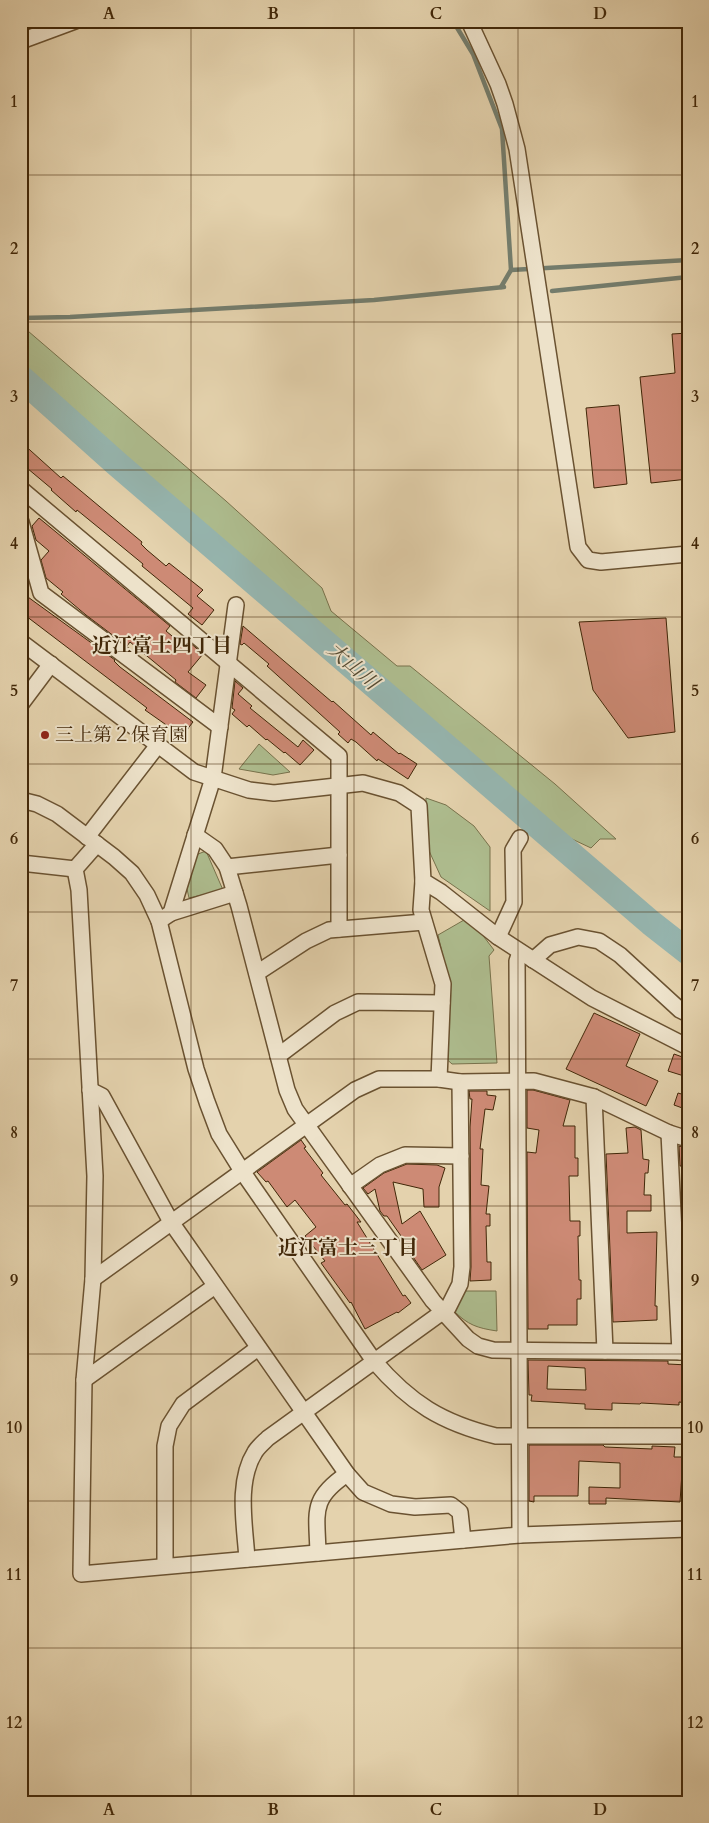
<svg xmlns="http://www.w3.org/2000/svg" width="709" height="1823" viewBox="0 0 709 1823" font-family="Cardo,'Noto Serif JP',serif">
<rect width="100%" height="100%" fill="#e4d2ad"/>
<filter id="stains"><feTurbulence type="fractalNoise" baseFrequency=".004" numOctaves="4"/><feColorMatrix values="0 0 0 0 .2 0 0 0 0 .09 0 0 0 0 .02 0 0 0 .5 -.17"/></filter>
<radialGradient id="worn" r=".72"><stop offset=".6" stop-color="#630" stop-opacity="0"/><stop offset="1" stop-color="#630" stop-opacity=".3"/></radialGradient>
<!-- green -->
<g fill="#aebd8f" stroke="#78724c">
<polygon points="21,325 226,501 322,588 331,611 397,666 410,666 555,784 616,839 600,839 591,848 517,813 71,437 21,392"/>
<polygon points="259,744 290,772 273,775 239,769"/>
<polygon points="426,798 446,805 474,826 490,847 490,911 441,877 425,842"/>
<polygon points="206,851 223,890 189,898 187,889 195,858 198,854"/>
<polygon points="464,920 481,933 494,950 489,956 497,1063 452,1064 442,1055 444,961 438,935"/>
<path d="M453,1291H496L497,1331C477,1328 468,1325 454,1311Z"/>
</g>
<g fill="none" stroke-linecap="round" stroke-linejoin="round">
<!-- stream -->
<g stroke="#747d6d" stroke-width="4.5">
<polyline points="453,21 473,54 502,129 511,270 501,287"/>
<polyline points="21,32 50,21"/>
<polyline points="511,270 688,260"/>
<polyline points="552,291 688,277"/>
<polyline points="21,318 70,317 374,300 504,287"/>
</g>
<!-- river -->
<polyline stroke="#96b6b0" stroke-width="26" points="21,378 116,463 651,923 688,952"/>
</g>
<!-- building -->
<g fill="#cd8a75" stroke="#412708" fill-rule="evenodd">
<polygon points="688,333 688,479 651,483 640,377 675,373 672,334"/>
<polygon points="619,405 627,484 594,488 586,408"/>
<polygon points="21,442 61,478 63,476 142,542 141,544 147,550 166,566 169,563 203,590 197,596 214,610 202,625 188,614 193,608 142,566 143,564 115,541 77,510 76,512 51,490 52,489 21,463"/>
<polygon points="39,518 170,626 166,631 184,646 188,641 203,654 188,672 206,685 196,698 175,682 176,680 130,642 127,646 86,615 61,594 63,592 46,578 41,560 49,551 36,540 32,526"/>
<polygon points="21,592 115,660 114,661 120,667 193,722 182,736 145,710 147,708 26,616 27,614 21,610"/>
<polygon points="666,618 675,732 628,738 593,690 579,622"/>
<polygon points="243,626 332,702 333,701 371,735 373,732 399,754 400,753 417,764 408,779 378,759 377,761 356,742 351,739 348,743 338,734 340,732 267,666 269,664 244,643 242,645 240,644"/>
<polygon points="235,681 243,688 238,694 252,706 250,708 298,747 303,740 314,750 300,765 285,752 284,753 267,739 266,740 249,725 247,727 232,714 235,710 232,708"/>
<polygon points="594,1013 640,1034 626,1066 658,1081 646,1106 566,1069"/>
<polygon points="674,1054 688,1059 688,1064 684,1076 668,1071"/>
<polygon points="527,1090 533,1090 570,1100 563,1126 575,1126 575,1158 578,1158 578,1176 569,1176 570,1221 580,1221 580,1236 578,1236 579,1280 581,1280 581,1299 577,1299 577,1325 548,1325 548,1329 528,1329 527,1152 536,1153 539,1130 527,1128"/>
<polygon points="469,1091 487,1091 487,1095 496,1096 493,1110 485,1109 480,1149 483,1149 481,1185 489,1186 486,1214 490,1214 490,1226 486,1226 487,1262 491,1262 491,1280 470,1281 471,1267 470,1127 472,1099 470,1099"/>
<polygon points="678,1093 688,1096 688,1110 674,1105"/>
<polygon points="635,1127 641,1130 643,1159 649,1160 648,1173 645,1173 644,1195 651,1195 651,1211 627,1211 627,1233 657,1232 655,1306 657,1306 657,1320 613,1322 606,1154 628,1153 626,1128"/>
<polygon points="301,1140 306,1147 304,1148 323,1173 321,1175 345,1205 347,1204 361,1222 357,1222 403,1296 405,1295 411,1303 398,1313 397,1312 365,1329 351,1302 350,1303 321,1263 325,1261 305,1236 316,1227 295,1200 287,1207 268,1181 266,1182 257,1172"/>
<polygon points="679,1146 688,1148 686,1166 680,1166"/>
<polygon points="407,1164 437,1165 445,1168 439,1187 439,1207 424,1207 423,1189 393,1182 402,1224 420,1211 446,1255 422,1270 411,1254 413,1253 387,1216 384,1216 380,1211 375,1189 368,1194 363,1188 384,1173"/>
<path d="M528,1360L668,1361V1364L688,1365V1403L679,1402V1405L641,1403L640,1404L612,1403V1410L585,1409V1404L531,1401L532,1395H529ZM548,1366L585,1368L586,1390L547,1389Z"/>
<polygon points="529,1445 603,1445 605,1447 652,1449 652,1446 675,1447 674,1457 683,1457 680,1502 606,1498 606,1504 589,1504 589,1487 620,1488 620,1463 579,1461 578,1496 534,1496 534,1502 529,1501"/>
</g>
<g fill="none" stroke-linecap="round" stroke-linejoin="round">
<!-- minor casing -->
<g stroke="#6a5231" stroke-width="18">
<g id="minor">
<polyline points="469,21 498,84 505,104 517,149 578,547 588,560 601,562 688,554"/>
<polyline points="21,41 75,21"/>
<polyline points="21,489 339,756 339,929"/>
<polyline points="21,522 41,593 220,727"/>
<polyline points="21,642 194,772 249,790 274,793 363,783 399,793 419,806 423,881 441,892 498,937 592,998 688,1047"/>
<polyline points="21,704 51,664"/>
<path d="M21,800L37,804L57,814L114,857L132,873L147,895L159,921L196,1069L207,1102L219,1134L242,1171L374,1361C410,1403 442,1423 496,1436H688"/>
<polyline points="195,835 215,849 227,867 239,906 287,1090 295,1109 433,1301 468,1339 478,1346 493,1350 688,1352"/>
<polyline points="87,837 158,745"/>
<polyline points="97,844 75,869 79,890 95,1176 93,1279 84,1380 81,1574 520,1535 688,1529"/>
<polyline points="21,863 75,869"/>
<polyline points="227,867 339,855"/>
<polyline points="423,881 421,910 443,984 439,1079"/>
<polyline points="171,913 235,893"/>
<polyline points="159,921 171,913 213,778 236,605"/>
<polyline points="498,937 514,902 513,850 520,838"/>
<polyline points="533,960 550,945 578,937 599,941 620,955 680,1010 688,1014"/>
<polyline points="257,973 306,941 329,930 424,922"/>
<polyline points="278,1056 335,1013 358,1002 442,1003"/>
<polyline points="90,1090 102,1096 171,1222 347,1474 363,1492 391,1504 415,1507 451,1505 460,1512 463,1540"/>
<polyline points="594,1097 605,1351"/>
<polyline points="669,1133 680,1352"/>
<polyline points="350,1186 380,1165 405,1155 461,1156"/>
<polyline points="93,1279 355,1090 379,1079 439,1079 460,1082 534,1081 594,1097 669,1133 688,1139"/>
<polyline points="84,1380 215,1286"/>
<polyline points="520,1535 517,961 520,952"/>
<path d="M318,1553C317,1512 310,1499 347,1474"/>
<path d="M247,1559C245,1526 236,1482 255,1452C258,1447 264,1442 268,1438L448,1308L460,1284L462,1267L460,1082"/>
<polyline points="165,1566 165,1446 169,1426 183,1404 258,1348"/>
</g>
</g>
<!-- minor -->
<use href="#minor" stroke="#ede2ca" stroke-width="15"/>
</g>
<!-- grid -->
<path fill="none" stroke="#412708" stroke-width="1" stroke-opacity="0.55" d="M191,21V1802M354,21V1802M518,21V1802M21,175H688M21,322H688M21,470H688M21,617H688M21,764H688M21,912H688M21,1059H688M21,1206H688M21,1354H688M21,1501H688M21,1648H688"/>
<!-- markers -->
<circle fill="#8f2418" stroke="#ede2ca" stroke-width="2" cx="45" cy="735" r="5"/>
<g text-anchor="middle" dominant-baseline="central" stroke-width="4" stroke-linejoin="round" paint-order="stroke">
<!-- poi labels -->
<g font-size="19" fill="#412708" stroke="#ede2ca" text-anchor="start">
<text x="55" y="735">三上第２保育園</text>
</g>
<!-- neighbourhood labels -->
<g font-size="20" font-weight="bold" fill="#412708" stroke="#ede2ca">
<text x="162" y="645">近江富士四丁目</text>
<text x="348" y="1247">近江富士三丁目</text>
</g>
<!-- water labels -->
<g font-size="20" font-style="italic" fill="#564b32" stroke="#ede2ca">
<text transform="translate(353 666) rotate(41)">大山川</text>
</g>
</g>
<!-- margin -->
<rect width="709" height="1823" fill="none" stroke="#e4d2ad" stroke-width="55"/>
<rect x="28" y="28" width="654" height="1768" fill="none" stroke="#412708" stroke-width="2"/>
<g font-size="16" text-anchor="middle" font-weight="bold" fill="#412708">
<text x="109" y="19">A</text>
<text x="273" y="19">B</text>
<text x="436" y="19">C</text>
<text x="600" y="19">D</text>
<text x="14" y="107">1</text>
<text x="695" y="107">1</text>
<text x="14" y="254">2</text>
<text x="695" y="254">2</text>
<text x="14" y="402">3</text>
<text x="695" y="402">3</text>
<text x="14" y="549">4</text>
<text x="695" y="549">4</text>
<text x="14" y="696">5</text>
<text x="695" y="696">5</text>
<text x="14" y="844">6</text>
<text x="695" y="844">6</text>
<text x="14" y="991">7</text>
<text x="695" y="991">7</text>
<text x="14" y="1138">8</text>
<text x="695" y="1138">8</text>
<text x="14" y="1286">9</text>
<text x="695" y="1286">9</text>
<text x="14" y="1433">10</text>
<text x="695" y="1433">10</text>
<text x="14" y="1580">11</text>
<text x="695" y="1580">11</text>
<text x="14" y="1728">12</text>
<text x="695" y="1728">12</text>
<text x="109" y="1815">A</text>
<text x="273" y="1815">B</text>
<text x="436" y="1815">C</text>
<text x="600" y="1815">D</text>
</g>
<rect width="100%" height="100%" filter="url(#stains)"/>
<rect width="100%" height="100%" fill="url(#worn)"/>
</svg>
